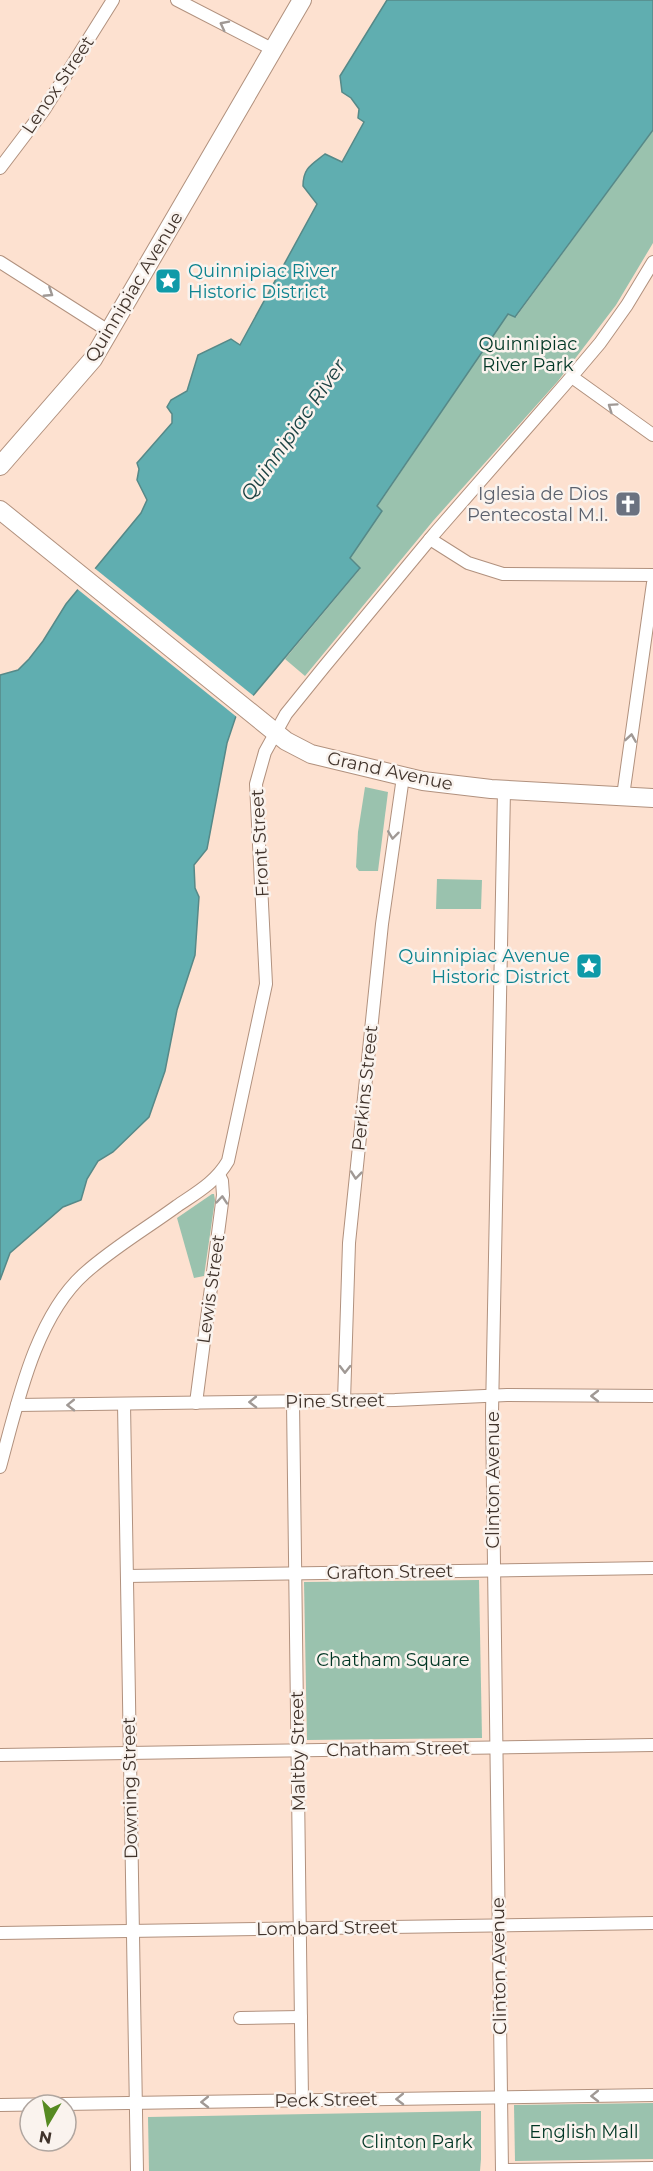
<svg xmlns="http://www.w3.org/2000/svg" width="653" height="2171" viewBox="0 0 653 2171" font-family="Montserrat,sans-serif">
<rect width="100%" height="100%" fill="#fde1d0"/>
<!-- green -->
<g fill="#9ac2ae">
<polygon points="653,130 653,243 616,305 558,381 433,521 305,676 285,659 360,569 350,558 382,511 377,507 508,314 516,317"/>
<polygon points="365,787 388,792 378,871 359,871 356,867 358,832"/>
<polygon points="437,879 482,880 481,909 436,909"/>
<polygon points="212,1194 214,1194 215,1200 204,1276 194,1278 177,1218"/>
<polygon points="479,1580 482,1738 307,1740 304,1582"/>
<polygon points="653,2103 653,2159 515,2161 514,2105"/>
<polygon points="481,2111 481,2159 480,2171 149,2171 148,2117"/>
</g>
<!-- water -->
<path fill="#60aeb0" stroke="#568988" stroke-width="1.5" d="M387,0H653V130L515,317L508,314L377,506L382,511L350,558L360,568L236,716L227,743L207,849L194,865L195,888L199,897L195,955L177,1010L165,1071L149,1117L113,1152L98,1161L87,1179L81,1200L63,1207L10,1253L0,1280V675L18,670L29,659L43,641L66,604L141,513L147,500L137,480L139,469L137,463L172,423V414L167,407L171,400L187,391L198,355L231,339L240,345L317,204L303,186C303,168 311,165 325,154L342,162L364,122L358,118L359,109L351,98L342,92L340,76Z"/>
<!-- pier -->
<polygon fill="#fde1d0" points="93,567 255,697 238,718 76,588"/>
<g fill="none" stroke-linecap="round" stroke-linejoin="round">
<defs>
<g id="minor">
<polyline points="177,0 272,49"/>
<polyline points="0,168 44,110 113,0"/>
<polyline points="0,262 110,332"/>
<polyline points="572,377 653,435"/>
<polyline points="430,539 468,563 503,574 653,575"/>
<polyline points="623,796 653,583"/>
<polyline points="344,1401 349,1243 382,924 403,777"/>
<polyline points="293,1402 302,2100"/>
<polyline points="196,1403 223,1195 222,1181 219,1175"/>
<polyline points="124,1404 137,2171"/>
<polyline points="17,1405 395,1400 507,1395 653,1396"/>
<path d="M0,1467C17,1405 35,1317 85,1273C113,1248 147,1228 177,1206C196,1193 216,1182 228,1161L266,984L256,784L265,752L286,714L324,667L435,533L567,382L600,343L627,305L653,262"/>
<polyline points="127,1576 653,1568"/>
<polyline points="0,1755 653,1745"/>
<polyline points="0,1933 653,1923"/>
<polyline points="240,2018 301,2017"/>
<polyline points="0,2105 653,2095"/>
<polyline points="502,2170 653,2168"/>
<polyline points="502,2171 492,1413 504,790"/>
</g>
<g id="secondary">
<polyline points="0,466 93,359 302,0"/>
<polyline points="0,510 286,741 311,754 423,781 491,789 653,798"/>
</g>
</defs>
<!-- minor casing -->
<use href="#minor" stroke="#b1917e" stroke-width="14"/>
<!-- secondary casing -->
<use href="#secondary" stroke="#b1917e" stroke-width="20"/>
<!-- minor -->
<use href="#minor" stroke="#fff" stroke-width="12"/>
<!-- secondary -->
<use href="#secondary" stroke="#fff" stroke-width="18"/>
</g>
<!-- one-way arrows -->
<defs><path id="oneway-chevron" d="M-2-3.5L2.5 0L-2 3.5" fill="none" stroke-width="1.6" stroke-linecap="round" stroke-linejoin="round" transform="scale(1.5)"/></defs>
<g stroke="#a09995">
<use href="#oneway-chevron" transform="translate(224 25) rotate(-153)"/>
<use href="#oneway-chevron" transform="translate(49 293) rotate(33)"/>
<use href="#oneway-chevron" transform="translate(612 407) rotate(-145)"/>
<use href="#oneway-chevron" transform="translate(631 738) rotate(-81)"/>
<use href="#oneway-chevron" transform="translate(393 835) rotate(97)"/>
<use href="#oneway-chevron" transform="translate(356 1175) rotate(96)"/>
<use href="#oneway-chevron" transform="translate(222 1200) rotate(-85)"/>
<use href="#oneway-chevron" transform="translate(345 1369) rotate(91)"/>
<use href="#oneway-chevron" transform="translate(595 1396) rotate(-180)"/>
<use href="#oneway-chevron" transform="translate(253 1402) rotate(179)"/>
<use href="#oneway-chevron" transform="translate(71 1405) rotate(179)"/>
<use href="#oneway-chevron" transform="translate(595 2096) rotate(179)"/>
<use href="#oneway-chevron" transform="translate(400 2099) rotate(179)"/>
<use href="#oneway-chevron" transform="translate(205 2102) rotate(179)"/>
</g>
<!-- icons -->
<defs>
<symbol id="sight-square" viewBox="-11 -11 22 22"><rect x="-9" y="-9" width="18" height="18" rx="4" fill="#0f9aa8" stroke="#faf3ee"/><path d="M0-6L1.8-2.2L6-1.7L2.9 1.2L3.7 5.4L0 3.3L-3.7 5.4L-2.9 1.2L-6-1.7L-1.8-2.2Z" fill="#fff"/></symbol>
<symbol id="church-square" viewBox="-11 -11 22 22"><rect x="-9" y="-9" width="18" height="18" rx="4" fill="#6b7280" stroke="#faf3ee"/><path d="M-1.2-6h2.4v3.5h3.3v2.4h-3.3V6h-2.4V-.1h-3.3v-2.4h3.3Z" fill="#fff"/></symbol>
</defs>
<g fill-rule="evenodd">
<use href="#sight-square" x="153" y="266" width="30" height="30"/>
<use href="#church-square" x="613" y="489" width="30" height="30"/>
<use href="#sight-square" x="574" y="951" width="30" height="30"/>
</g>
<g text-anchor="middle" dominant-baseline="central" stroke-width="5" stroke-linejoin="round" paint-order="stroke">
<!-- street labels -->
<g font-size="18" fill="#40332b" stroke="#faf3ee">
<text transform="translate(58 85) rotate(-56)">Lenox Street</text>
<text transform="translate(134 287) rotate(-59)">Quinnipiac Avenue</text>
<text transform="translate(390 771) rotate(12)">Grand Avenue</text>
<text transform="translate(260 843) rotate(-93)">Front Street</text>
<text transform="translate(365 1088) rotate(-84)">Perkins Street</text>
<text transform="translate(211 1289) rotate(-82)">Lewis Street</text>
<text transform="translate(335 1401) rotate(-1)">Pine Street</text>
<text transform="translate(493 1480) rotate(-90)">Clinton Avenue</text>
<text transform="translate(390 1572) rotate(-1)">Grafton Street</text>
<text transform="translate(398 1749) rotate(-1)">Chatham Street</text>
<text transform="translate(298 1751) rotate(-91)">Maltby Street</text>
<text transform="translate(130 1788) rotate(-91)">Downing Street</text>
<text transform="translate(327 1928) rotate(-1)">Lombard Street</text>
<text transform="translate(499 1966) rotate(-91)">Clinton Avenue</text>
<text transform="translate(326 2100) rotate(-1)">Peck Street</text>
</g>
<!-- culture labels -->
<g font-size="18" fill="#0d838f" stroke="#faf3ee" text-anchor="start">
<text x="188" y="271">Quinnipiac River<tspan x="188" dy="21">Historic District</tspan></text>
<text x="570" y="956" text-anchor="end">Quinnipiac Avenue<tspan x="570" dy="21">Historic District</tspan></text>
</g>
<!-- park labels -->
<g font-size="18" fill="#003624" stroke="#faf3ee">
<text x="528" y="344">Quinnipiac<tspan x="528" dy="21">River Park</tspan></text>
<text x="393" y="1660">Chatham Square</text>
<text x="584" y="2132">English Mall</text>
<text x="417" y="2142">Clinton Park</text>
</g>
<!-- worship labels -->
<g font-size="18" fill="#5b616d" stroke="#faf3ee" text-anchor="end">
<text x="608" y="494">Iglesia de Dios<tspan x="608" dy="21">Pentecostal M.I.</tspan></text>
</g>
<!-- water labels -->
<g font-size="20" font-style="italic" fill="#1c4243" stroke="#faf3ee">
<text transform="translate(293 430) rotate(-55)">Quinnipiac River</text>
</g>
</g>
<!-- north arrow -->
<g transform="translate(48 2123) rotate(190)"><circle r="28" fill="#faf3ee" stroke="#b0a6a0" stroke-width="1.5"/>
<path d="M0-4.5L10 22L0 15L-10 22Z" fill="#568a21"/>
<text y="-9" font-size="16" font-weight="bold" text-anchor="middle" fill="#40332b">N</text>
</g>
</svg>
